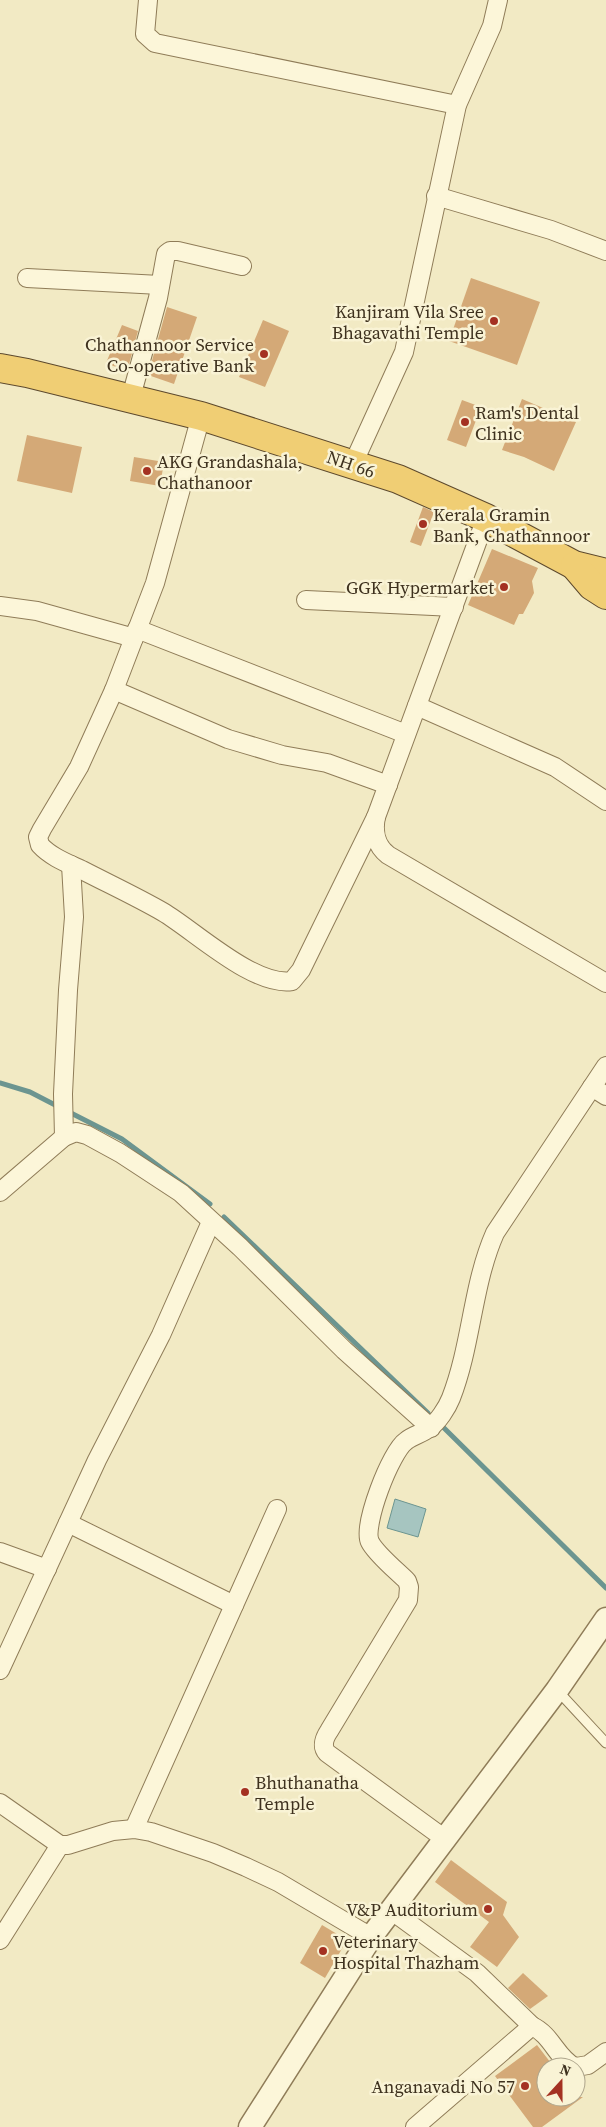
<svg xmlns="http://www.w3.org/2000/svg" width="606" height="2127" viewBox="0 0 606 2127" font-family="'Source Serif 4',serif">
<rect width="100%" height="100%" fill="#f2eac4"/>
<!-- water -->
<polygon fill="#a6c5c0" stroke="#6c9590" points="395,1499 426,1509 418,1537 387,1528"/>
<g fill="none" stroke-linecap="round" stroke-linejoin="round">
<!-- stream -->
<g stroke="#6c9590" stroke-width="5">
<polyline points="0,1083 30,1092 59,1107"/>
<polyline points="67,1111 122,1139 210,1204"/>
<polyline points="224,1217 428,1413"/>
<polyline points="443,1427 606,1588"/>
</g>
</g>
<!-- building -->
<g fill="#d4a977">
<polygon points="471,278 540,302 517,365 449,341"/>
<polygon points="167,307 197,317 174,384 148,375"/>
<polygon points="263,320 289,331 265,387 239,377"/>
<polygon points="122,325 138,331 128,368 122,366 121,369 106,363"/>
<polygon points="522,399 576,422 554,471 524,457 502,450"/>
<polygon points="462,400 481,407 466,447 447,440"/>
<polygon points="27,435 82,447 72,493 17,481"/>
<polygon points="134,457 164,462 160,486 130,481"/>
<polygon points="423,507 434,512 421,546 410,542"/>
<polygon points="492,549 538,568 532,581 534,593 523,614 519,614 514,625 468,605"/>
<polygon points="451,1860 507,1902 503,1915 519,1937 497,1967 470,1947 489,1922 435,1882"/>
<polygon points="322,1925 347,1940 325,1978 300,1963"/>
<polygon points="523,1973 548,1996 530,2009 508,1988"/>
<polygon points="537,2045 554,2067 546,2067 546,2097 583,2097 542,2127 533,2127 495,2076"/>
</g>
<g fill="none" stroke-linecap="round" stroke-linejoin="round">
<defs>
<polyline id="service" points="557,1690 606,1743"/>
<g id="minor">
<polyline points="148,0 145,34 155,43 457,105"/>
<polyline points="436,196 551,230 606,251"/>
<polyline points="27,278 160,285"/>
<polyline points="131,397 158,298 166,254 170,251 178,251 242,266"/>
<path d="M201,416L155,583L114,690L79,767L42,829L38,837L40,845C51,857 67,863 82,870C109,884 137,897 163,912C195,931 254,987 292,981L301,970L376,817"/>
<polyline points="353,464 404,352 457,105 492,26 498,0"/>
<path d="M486,518L376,817C373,831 376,846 388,855L606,983"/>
<polyline points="306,600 454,607"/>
<polyline points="0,606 37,611 134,638"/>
<polyline points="137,629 406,734"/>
<polyline points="114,690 228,739 282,755 327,763 388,785"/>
<polyline points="417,706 555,767 606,801"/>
<polyline points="592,1087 606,1096"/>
<polyline points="64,1137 63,1094 68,990 74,917 71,865"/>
<polyline points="0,1192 64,1137 76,1132 87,1135 120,1153 181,1193 240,1247 344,1350 431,1428"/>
<polyline points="68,1523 234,1605"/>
<polyline points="0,1552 47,1569"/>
<polyline points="0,1670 97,1460 161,1335 211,1222"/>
<polyline points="0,1803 60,1845 68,1845 113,1831 134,1829 151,1832 213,1853 246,1867 278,1882 371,1937"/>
<polyline points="134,1829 277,1509"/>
<path d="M445,1839L327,1753C321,1746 325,1737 329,1731L408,1600L409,1587L407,1581C397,1571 376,1554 370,1542C362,1526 391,1451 406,1441C413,1435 422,1434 429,1428C438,1422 447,1408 451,1398C472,1344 472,1285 495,1233L606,1066"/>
<polyline points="392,1911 477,1973 532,2026 415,2127"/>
<polyline points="0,1940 60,1845"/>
<path d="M532,2026C552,2035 557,2059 575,2067"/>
<polyline points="576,2067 588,2065 606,2052"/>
</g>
<polyline id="tertiary" points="250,2127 371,1937 557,1690 606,1619"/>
<g id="trunk">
<polyline points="0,368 27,373 201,416 398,479 486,518 574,565 606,573"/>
<polyline points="575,566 592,586 606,595"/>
</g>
</defs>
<!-- service casing -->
<use href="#service" stroke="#8f7c58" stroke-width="11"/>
<!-- minor casing -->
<use href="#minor" stroke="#8f7c58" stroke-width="20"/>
<!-- tertiary casing -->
<use href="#tertiary" stroke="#8f7c58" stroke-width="25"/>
<!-- trunk casing -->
<use href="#trunk" stroke="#5d492d" stroke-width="30"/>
<!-- service -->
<use href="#service" stroke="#fcf6d9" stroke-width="9"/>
<!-- minor -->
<use href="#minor" stroke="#fcf6d9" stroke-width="18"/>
<!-- tertiary -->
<use href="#tertiary" stroke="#fcf6d9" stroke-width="22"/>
<!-- trunk -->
<use href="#trunk" stroke="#f0ce74" stroke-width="28"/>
</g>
<!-- markers -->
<g fill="#a43122" stroke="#f9f3d5" stroke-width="2">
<circle cx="494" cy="321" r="5"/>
<circle cx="264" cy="354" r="5"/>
<circle cx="465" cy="422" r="5"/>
<circle cx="147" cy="471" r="5"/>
<circle cx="423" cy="524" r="5"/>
<circle cx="504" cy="587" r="5"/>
<circle cx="245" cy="1792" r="5"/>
<circle cx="488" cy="1909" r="5"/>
<circle cx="323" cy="1951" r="5"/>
<circle cx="525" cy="2086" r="5"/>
</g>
<g text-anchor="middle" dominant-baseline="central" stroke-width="5" stroke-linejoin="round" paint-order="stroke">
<!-- poi labels -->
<g font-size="18" fill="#3e311e" stroke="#f9f3d5" text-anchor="end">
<text x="484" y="311">Kanjiram Vila Sree<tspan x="484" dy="21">Bhagavathi Temple</tspan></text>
<text x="254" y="344">Chathannoor Service<tspan x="254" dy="21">Co-operative Bank</tspan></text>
<text x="475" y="412" text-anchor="start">Ram's Dental<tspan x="475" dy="21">Clinic</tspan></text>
<text x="157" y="461" text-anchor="start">AKG Grandashala,<tspan x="157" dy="21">Chathanoor</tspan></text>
<text x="433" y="514" text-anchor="start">Kerala Gramin<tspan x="433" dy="21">Bank, Chathannoor</tspan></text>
<text x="494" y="587">GGK Hypermarket</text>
<text x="255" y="1782" text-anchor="start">Bhuthanatha<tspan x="255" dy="21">Temple</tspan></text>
<text x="478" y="1909">V&amp;P Auditorium</text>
<text x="333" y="1941" text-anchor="start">Veterinary<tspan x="333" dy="21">Hospital Thazham</tspan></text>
<text x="515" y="2086">Anganavadi No 57</text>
</g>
<!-- street labels -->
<g font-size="18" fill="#3e311e" stroke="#f9f3d5">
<text transform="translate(351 464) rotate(19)">NH 66</text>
</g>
</g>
<!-- north arrow -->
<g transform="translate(561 2082) rotate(21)"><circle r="24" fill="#f9f3d5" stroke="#aea58c"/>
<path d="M0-4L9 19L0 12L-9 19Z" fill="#a43122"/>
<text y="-8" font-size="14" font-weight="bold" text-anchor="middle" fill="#3e311e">N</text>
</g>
</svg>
